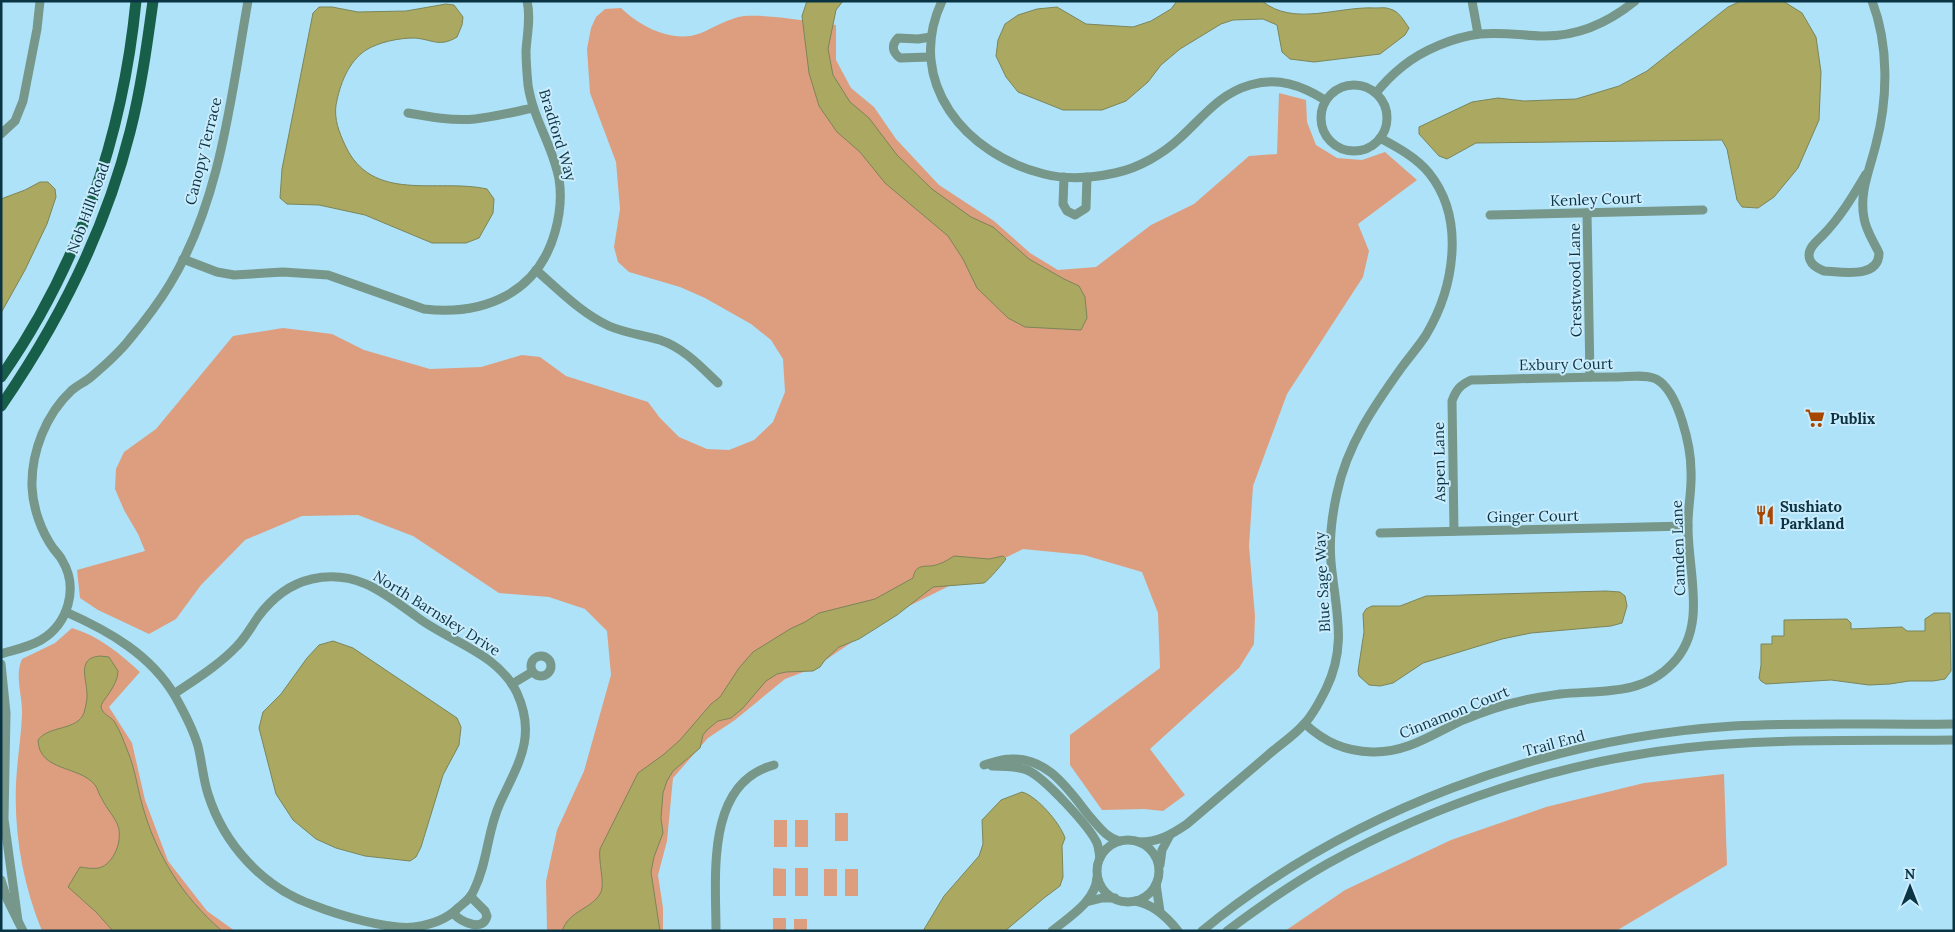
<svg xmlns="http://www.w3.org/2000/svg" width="1955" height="932" viewBox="0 0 1955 932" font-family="Lora,serif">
<rect width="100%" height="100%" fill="#aee2f9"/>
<!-- green -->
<g fill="#dd9e7f">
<path d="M621,8C641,27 673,44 701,33C715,27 729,18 744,16C769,14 810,22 836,25V60L851,88L874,107L896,139L939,185L994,221L1030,253L1058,270L1096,267L1151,225L1194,204L1249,156L1277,154L1279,93L1306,100L1307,122L1316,145L1337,158L1362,160L1385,152L1417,180L1358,224L1369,251L1363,277L1287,394L1253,486L1249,546L1255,616L1254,644L1239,668L1150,749L1185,795L1163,811L1144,809L1102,810L1070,765V735L1160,668L1158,613L1142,572L1084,555L1023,549L893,614L814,668L785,679L735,720L708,738L673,778L667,841L658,875L663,908V931H547L546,881L557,830L584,771L611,675L607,631L585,609L549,597L499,593L413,536L358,515L302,516L245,540L201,585L176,619L149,634L98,610L80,598L77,570L145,551L138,534L124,510L115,489L116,469L124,452L156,429L233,336L283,328L332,334L364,350L430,369L481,367L522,355L540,357L566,376L648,402L660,418L679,437L707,449L729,450L754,440L773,422L785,392L783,359L771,340L751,324L705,298L680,287L629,272L618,262L614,247L620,209L616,162L590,93L587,49L591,28L596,17L605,9Z"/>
<path d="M72,628C99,636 119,653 140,672L109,707L132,743L145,800L168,861L207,911L235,931H42C23,884 14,835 16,784C17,761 21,738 22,715C23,696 14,677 22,659L55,643Z"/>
<polygon points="1724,774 1727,865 1616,931 1285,931 1345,890 1451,840 1546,807 1644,783"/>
<rect x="835" y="813" width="13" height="28"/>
<rect x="774" y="820" width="13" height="27"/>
<rect x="795" y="820" width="13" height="27"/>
<polygon points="773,868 786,869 786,896 773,896"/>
<rect x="795" y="868" width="13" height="28"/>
<rect x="824" y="869" width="13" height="27"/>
<rect x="845" y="869" width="13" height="27"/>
<rect x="773" y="918" width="13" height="13"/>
<rect x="794" y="919" width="13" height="12"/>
</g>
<!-- water -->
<g fill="#aba861" stroke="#7b8558">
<polygon points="807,1 843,1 836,10 828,49 833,75 850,102 869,118 897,155 932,189 971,217 993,227 1029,259 1064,279 1079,286 1085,297 1087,318 1081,330 1025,327 1008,318 977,288 963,259 948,236 885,183 860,152 837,132 819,106 809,73 802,16"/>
<path d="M1177,1H1262C1294,27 1338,6 1375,8C1380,8 1386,7 1390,9C1399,11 1404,21 1409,28L1405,35L1380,54L1314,62L1290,59L1282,52L1277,25L1263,19L1233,20L1221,24L1180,49L1161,65L1148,82L1126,101L1102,110H1063L1018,92L1006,77L996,56L998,40L1005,24L1018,15L1037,9L1057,7L1086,24L1133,27L1151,21L1171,9Z"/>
<polygon points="1741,1 1783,1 1802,13 1816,37 1821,72 1819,120 1798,168 1774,197 1758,208 1742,207 1737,200 1727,149 1722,140 1476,143 1447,159 1439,156 1419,134 1419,127 1472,102 1498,98 1524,101 1576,99 1619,86 1647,71 1728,7"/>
<path d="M446,4L454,5L463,17L462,25L457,37C439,48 432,39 414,38C399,38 379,42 366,50C348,62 340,84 336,105C334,119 339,132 345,145C372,204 437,178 487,189L494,199L493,213L479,238L466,243H432L365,215L319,205L287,204L280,198L282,169L313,13L319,7H332L358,12L406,11Z"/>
<polygon points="40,182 48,182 55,189 56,197 47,224 25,270 1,313 1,199 25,190"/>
<path d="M954,556L989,559L1003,556L1006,559C1004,562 988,581 984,583L933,587L897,615L859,639L839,647L825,660L820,667L813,671L786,672L777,674L766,681L743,708L731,718L718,721L707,730L703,735L700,748L673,771L667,781L663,793L661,818L663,833L654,857L651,872L660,931H562C570,909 592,910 601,892C605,883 598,861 600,849L638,773L663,755L680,740L711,704L720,697L739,668L753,652L790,629L805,622L819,613L875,599L913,578C916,561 927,569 939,564C945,562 949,559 954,556Z"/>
<polygon points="1606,591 1620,592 1625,596 1627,606 1622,623 1611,626 1531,633 1502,639 1423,663 1393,683 1380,686 1369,685 1359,676 1358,671 1364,632 1363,614 1366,609 1372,606 1400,606 1426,596"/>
<polygon points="1934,613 1950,613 1951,671 1945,679 1933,681 1909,681 1890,684 1869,685 1831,680 1766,684 1761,681 1759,678 1761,665 1761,644 1772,644 1772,636 1784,636 1784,620 1847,619 1851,623 1851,629 1902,627 1907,631 1925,631 1925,619"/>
<polygon points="333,641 353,648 457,718 461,727 459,745 443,775 421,847 416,857 410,861 365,856 336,848 316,839 293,820 276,794 259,728 263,712 281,694 307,658 319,645"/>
<path d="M100,656L109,657L118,671C118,687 100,702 101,707C103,715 110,716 114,721C120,730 124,742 128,752C135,769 137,786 142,804C156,855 182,896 222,931H113L96,912L68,887L80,867C86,868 92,869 99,868C114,864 123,840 118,826C115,817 106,808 102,799C99,795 98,789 95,785C79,765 39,772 38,740C49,725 77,731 84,713C85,708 87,702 87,697C88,681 75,658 100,656Z"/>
<path d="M1022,792C1037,796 1060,823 1065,838L1062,846L1063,877L1060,886L1044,898L1005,931H923L944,896L979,856L983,844L982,820L1001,800Z"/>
</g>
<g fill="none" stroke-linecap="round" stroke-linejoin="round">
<!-- minor -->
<g stroke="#769789" stroke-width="9">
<path d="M942,1C904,82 966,155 1044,174C1067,180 1092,178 1115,173C1139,168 1163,154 1181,137C1203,117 1219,94 1250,85C1278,77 1301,85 1325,100"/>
<polyline points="1472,1 1478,34"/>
<path d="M930,57L900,58C892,52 891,45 898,38L918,39L931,37"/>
<circle cx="1354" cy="118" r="33"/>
<path d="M1376,93C1384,83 1393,74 1403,66C1423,50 1454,37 1480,34C1500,32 1520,35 1541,36C1576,37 1608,23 1635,1"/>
<path d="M408,113C430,117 452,121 475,119C494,117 514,112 533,108"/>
<polyline points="1,134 15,121 23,101 37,29 40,1"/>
<path d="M1866,174C1853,196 1840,218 1822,236C1817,241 1809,247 1809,255C1809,264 1817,268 1824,271C1842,272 1879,279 1879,253C1874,242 1866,231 1864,218C1859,192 1870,169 1876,144C1888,99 1889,45 1872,1"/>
<polyline points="1064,177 1063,204 1067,211 1075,215 1086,208 1087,177"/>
<polyline points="1587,213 1590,377"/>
<polyline points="1490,215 1703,210"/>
<path d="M183,259L217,272L234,275L283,272L328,275L424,309C484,316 538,293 555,232C560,214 562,197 559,179C553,146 533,119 528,85C527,74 526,62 526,51C527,34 531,18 527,1"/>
<path d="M536,270C559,290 581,313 609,326C625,333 643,335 660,340C684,348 701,367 718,383"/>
<polyline points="1380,533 1688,526"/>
<path d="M66,612C109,631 151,655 175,696C184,712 193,729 198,746C202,762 203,779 208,794C224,845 263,887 313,905C338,915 389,930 414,927C430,925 447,919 458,908C465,902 471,898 474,890C488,862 487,831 500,803C518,764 537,737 517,693C498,653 450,642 417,617C384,593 356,569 312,579C290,584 272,598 258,617C251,627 246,637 237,646C219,665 196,679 174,694"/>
<path d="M1,654C14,650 29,647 41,640C68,624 79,588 62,560C60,556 56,552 53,548C41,531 33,508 32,487C31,452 46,414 72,390C78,385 85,382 91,377C104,366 118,354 129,340C144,322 158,304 170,284C221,200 231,96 248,1"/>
<circle cx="541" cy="666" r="10"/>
<polyline points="1,664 6,713 4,819 18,921"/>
<polyline points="512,684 532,672"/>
<path d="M1305,724C1325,742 1344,751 1372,752C1407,753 1433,734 1463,720C1480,713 1499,706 1517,702C1531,698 1546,696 1560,694C1600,690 1642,696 1672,664C1709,627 1687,570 1688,524C1688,507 1692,489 1691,471C1691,448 1679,391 1656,379C1645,374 1628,377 1616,377C1568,377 1519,379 1471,380C1460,385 1456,390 1452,401L1454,531"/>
<path d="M984,765C992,763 1001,759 1010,759C1049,757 1069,791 1091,818C1100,828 1106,837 1119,841"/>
<path d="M992,766C1003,766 1016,766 1027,770C1044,777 1089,826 1097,843C1099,848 1099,853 1100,858"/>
<circle cx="1128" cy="871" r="31"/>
<path d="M1139,842C1158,842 1171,835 1187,824C1213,802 1240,779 1267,756C1279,745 1294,736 1304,724C1313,715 1320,701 1326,689C1348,644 1335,608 1331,562C1329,539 1332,515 1337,493C1347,445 1374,406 1402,367C1410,356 1419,346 1426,335C1454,288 1466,219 1429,173C1417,158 1397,147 1380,138"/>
<polyline points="1160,865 1162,850 1170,835"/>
<polyline points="1,880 7,899 23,931"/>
<polyline points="1156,884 1160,912"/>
<path d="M1135,901C1153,904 1167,917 1178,931"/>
<polyline points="1086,902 1102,898 1115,898"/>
<path d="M453,913C462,923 484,932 487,916L485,911L471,897"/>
<path d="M716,931C716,877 705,783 774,765"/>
<path d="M1052,931C1069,917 1096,901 1097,877"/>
<path d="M1202,931C1348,811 1546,738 1733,726C1806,722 1881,725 1954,724"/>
<path d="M1227,931C1259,907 1292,884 1327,864C1435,804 1560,762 1684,748C1773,738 1864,741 1954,740"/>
</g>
<!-- major -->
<g stroke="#175f48" stroke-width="11">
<path d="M1,377C79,266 123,135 136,1"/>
<path d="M1,406C59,322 105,231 130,132C141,89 147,45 153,1"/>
</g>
</g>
<!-- icons -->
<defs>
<symbol id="supermarket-bare" viewBox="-9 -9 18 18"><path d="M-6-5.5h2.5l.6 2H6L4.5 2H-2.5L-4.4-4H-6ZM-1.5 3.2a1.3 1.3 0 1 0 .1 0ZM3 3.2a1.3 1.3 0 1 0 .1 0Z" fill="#a64600" stroke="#caecfc" stroke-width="2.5" paint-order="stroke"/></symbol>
<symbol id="restaurant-bare" viewBox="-9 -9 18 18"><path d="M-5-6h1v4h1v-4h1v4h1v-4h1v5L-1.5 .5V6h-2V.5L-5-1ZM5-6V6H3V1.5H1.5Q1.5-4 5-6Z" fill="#a64600" stroke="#caecfc" stroke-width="2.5" paint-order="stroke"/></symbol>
</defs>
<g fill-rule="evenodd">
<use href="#supermarket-bare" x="1801" y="404" width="28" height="28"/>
<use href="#restaurant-bare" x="1751" y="501" width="28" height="28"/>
</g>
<g text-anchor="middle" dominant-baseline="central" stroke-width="4" stroke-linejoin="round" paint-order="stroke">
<!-- street labels -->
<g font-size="15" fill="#0a3443" stroke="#caecfc">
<text transform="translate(558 135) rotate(73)">Bradford Way</text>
<text transform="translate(203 151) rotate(-76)">Canopy Terrace</text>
<text transform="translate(1596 199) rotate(-2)">Kenley Court</text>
<text transform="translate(88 208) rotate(-70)">Nob Hill Road</text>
<text transform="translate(1575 280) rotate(-91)">Crestwood Lane</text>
<text transform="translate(1566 364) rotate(-1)">Exbury Court</text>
<text transform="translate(1439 462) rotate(-91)">Aspen Lane</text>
<text transform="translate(1533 516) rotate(-1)">Ginger Court</text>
<text transform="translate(1678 548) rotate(-92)">Camden Lane</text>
<text transform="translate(1322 582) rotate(-93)">Blue Sage Way</text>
<text transform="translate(437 613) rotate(32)">North Barnsley Drive</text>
<text transform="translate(1454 712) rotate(-22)">Cinnamon Court</text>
<text transform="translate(1554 743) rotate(-15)">Trail End</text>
</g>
<!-- poi labels -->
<g font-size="15" font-weight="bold" fill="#0a3443" stroke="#caecfc" text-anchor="start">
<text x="1830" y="418">Publix</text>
<text x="1780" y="506">Sushiato<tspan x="1780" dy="17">Parkland</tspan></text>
</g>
</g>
<!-- border -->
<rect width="1955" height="932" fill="none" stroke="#0a3443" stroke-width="5"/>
<!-- north arrow -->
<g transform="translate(1910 887)" stroke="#caecfc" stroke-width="4" paint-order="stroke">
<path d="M0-4L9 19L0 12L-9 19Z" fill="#0a3443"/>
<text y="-8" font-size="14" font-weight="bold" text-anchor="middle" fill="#0a3443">N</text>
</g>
</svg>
